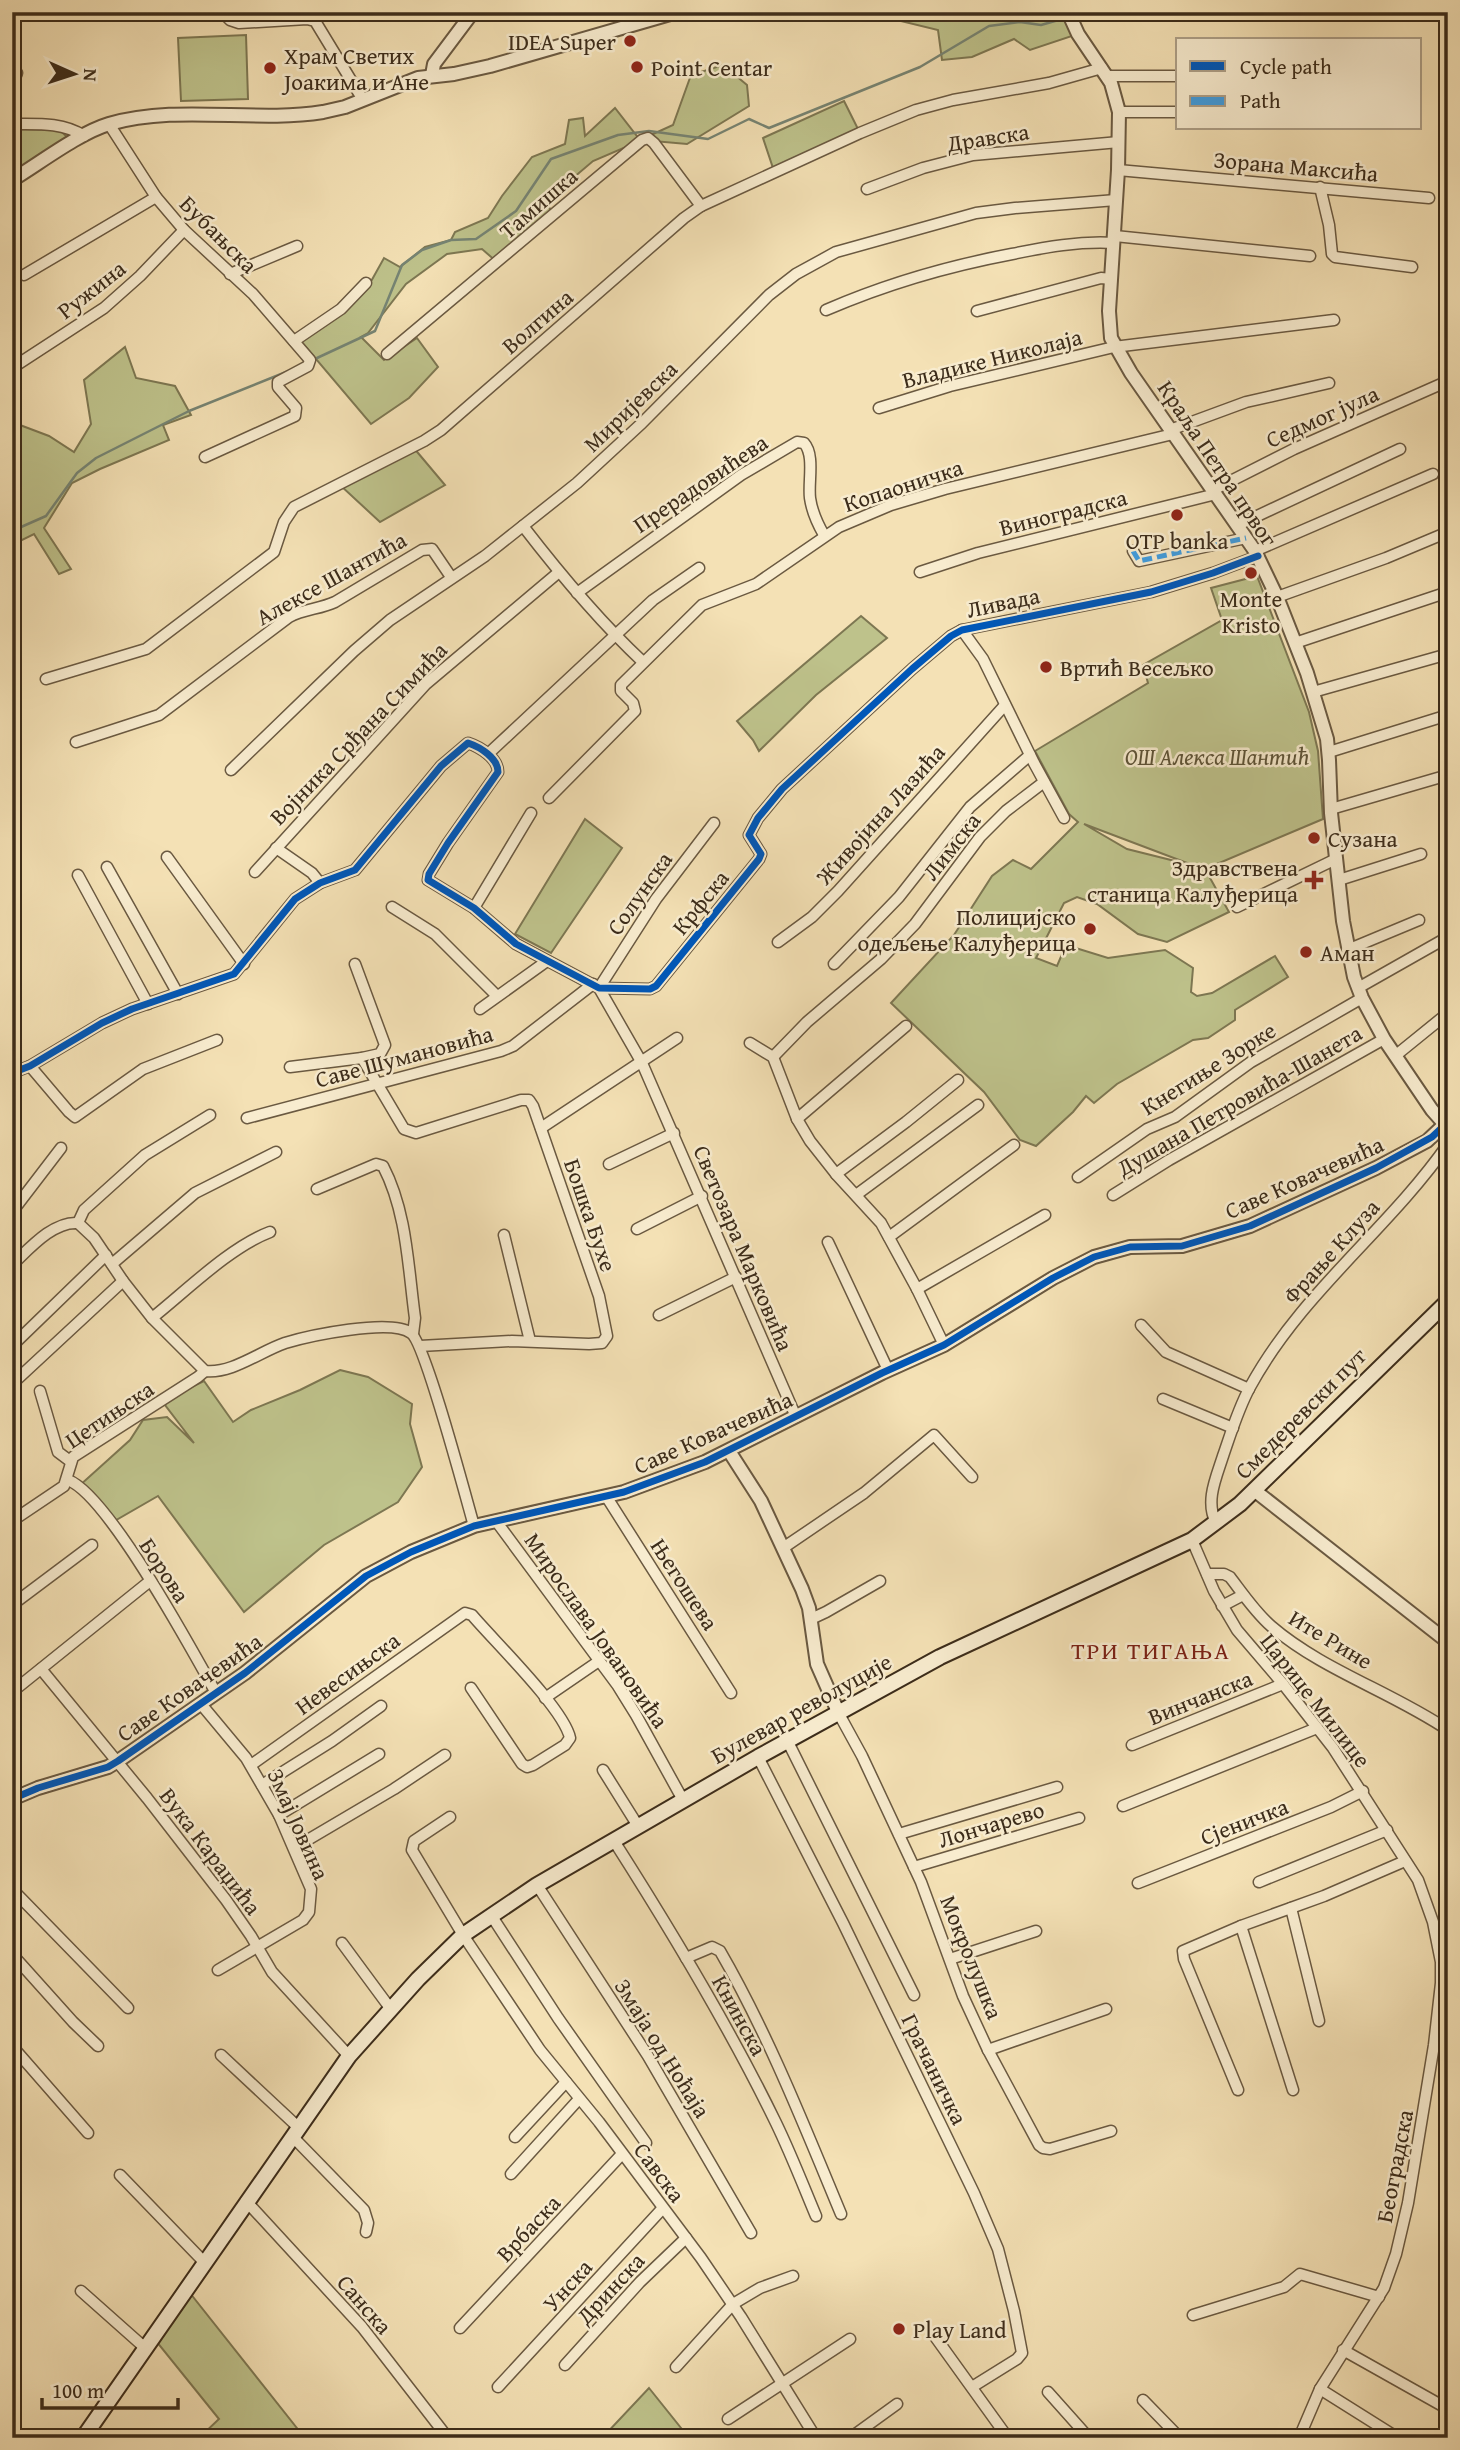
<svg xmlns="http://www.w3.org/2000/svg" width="1460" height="2450" viewBox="0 0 1460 2450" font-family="'Gentium Book Plus',serif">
<rect width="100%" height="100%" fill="#f4e1b5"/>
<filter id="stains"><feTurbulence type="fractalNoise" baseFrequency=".00286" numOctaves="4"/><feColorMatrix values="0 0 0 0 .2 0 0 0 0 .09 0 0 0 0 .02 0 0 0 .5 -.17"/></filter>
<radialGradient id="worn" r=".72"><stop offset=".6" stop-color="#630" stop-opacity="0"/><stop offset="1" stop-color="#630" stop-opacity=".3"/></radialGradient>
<!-- green -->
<g fill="#bec28b" stroke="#7d7752" stroke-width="2" fill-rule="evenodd">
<polygon points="864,12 954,12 956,19 966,12 1068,12 1078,34 1030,50 1014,39 972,57 942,60 938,30"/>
<polygon points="246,35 248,99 181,101 178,38"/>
<polygon points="723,65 747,85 749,106 687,144 642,140 593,161 546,201 553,215 498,263 482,249 447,254 406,284 368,333 361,337 384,360 417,338 438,367 409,398 371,424 299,339 369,285 384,258 400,267 425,247 451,240 455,232 488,218 502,196 532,157 565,144 569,120 583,118 585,136 615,108 640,140 673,125 691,75"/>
<polygon points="844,101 860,133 775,174 763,138"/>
<polygon points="12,129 60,130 68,138 12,173"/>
<polygon points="125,347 136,378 175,386 191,415 163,425 169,440 100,469 72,483 44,528 71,569 59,574 34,534 12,545 12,422 49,436 74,452 91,424 84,380"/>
<polygon points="413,447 445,485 380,522 340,485"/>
<path d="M1257,576L1309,712L1318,751L1323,819L1205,869L1229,912L1167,942L1138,934L1097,904L1077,897L1064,903L1036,958L1057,966L1066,945L1108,958L1165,950L1193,968L1191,992L1197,996L1212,993L1275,956L1288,977L1235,1010V1020L1208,1038L1193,1040L1117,1084L1094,1103L1086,1096L1073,1112L1036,1146L1020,1140L984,1092L891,1003L954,935L992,876L1013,860L1031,869L1078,822L1069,814L1035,751L1148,683L1143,665L1222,620L1211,588ZM1084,824L1195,866L1127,849Z"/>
<polygon points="861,616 887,638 816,695 759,751 753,740 737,721"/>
<polygon points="585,819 622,848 551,953 515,934"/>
<polygon points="340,1370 368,1377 412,1404 410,1424 422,1467 398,1502 324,1545 244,1612 158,1496 111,1523 79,1486 130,1440 143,1420 167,1417 194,1443 162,1401 204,1381 233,1422 251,1410 300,1390"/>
<polygon points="186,2288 304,2437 304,2438 199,2438 219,2419 152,2336"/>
<polygon points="649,2388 689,2438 602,2438"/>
</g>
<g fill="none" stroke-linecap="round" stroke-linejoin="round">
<!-- stream -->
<g stroke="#768473" stroke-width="2.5">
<polyline points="1102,12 1153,17 1158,12"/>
<polyline points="1078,14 1081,12"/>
<polyline points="317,358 375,331 402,265 422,250 451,240 476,239 516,211 551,159 618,135 649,131 708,139 749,119 769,128 920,67 989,26 1020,22 1041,25 1062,19"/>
<polyline points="12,531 46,516 77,473 96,458 189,411 291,370"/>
</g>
<defs>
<g id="minor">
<polyline points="222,12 230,20 239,23 307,19 315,21 363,100"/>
<polyline points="1106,76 1178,76"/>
<polyline points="12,84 17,73"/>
<polyline points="1119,112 1178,112"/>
<path d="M12,124C37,124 63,122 84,136"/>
<polyline points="109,124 156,197 184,230 253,294 310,360 308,366 278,382 278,387 296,408 295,416 205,457"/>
<polyline points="1118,170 1429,198"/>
<polyline points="1320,187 1329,225 1332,254 1335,257 1412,267"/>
<polyline points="867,189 923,168 973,155 1119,142"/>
<polyline points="1115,236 1310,256"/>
<polyline points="230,274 297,246"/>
<polyline points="24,275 156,197"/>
<path d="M826,310C886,284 948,266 1012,254C1046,247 1079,241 1114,243"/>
<polyline points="977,311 1101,278 1111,279"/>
<polyline points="294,341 341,309 366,283"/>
<polyline points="387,354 642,140 648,138 654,143 701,206"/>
<polyline points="12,368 104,308 140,276 184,230"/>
<polyline points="879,408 950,386 1114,347 1334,320"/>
<polyline points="1170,430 1246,402 1329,383"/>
<polyline points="1213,490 1294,449 1448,381"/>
<polyline points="1238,525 1400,449"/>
<path d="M523,526C560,574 598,620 643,662"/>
<polyline points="1133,551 1139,561 1246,538"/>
<polyline points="1255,551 1433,474"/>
<polyline points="920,572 978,553 1216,494"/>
<path d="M577,593L741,475L797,442L804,443C815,455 808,482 810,498C812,512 817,523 824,535"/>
<polyline points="1277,597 1386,558 1448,532"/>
<polyline points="962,630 983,659 1034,763 1064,818"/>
<polyline points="1295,643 1448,592"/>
<polyline points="46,679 146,649 274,552 284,522 294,507 424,441 441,430 684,218 701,206 860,133 916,110 953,100 1049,83 1102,68"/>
<polyline points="1313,692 1448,654"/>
<path d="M76,742L159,715L289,617C304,609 320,609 335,602L422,550L432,549L451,577"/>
<polyline points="1329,752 1448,715"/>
<polyline points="488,754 653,600 699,568"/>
<polyline points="231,770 354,651 390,620 485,556 577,483 642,423 769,295 796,274 836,252 976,213 1015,208 1116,200"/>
<polyline points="549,798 635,711 633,703 621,691 621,685 702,605 756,584 839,527 891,505 945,489 1173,434"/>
<polyline points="1331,809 1448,775"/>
<polyline points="714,823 656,899 599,988 642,1063 796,1417"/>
<polyline points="276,848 312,873 320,883"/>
<polyline points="167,857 244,964"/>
<polyline points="107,867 178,994"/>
<polyline points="255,872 426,684 559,572"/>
<polyline points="78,875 148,1004"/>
<polyline points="1339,880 1421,854"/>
<polyline points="392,907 435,934 497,996"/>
<polyline points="1237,907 1336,859"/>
<polyline points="474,908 531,813"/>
<polyline points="778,942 812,917 838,891 1005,705"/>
<polyline points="1347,950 1419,920"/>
<polyline points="355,964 385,1045 380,1054 362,1058 404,1129 416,1133 521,1100 529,1100 533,1106 599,1296 607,1336 602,1343 589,1344 512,1341 420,1346"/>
<polyline points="834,964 899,897 970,807 1030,755"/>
<polyline points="1358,988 1448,937"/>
<polyline points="480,1009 547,961"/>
<polyline points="750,1043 773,1057 797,1119 810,1141 836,1174 881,1223 917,1289 944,1345"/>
<polyline points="1395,1056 1448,1013"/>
<polyline points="773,1057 807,1022 881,959 915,924 980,837 1006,811 1044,782"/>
<polyline points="30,1066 69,1112 75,1117 143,1069 217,1040"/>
<polyline points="290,1067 362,1058"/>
<path d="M12,1073L30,1066L102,1023L132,1009L234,974L295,899L320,883L355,870L441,766L468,743C480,747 498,758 498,772L448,843L429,874L428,880L474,908L516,944L599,988L650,989L656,986L759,859L761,854L749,835L758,818L782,789L912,669L951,636L962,630L1151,592L1213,573L1258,556"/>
<polyline points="247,1118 501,1051 513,1046 593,984"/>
<polyline points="797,1119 906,1026"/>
<polyline points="541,1128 677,1038"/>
<polyline points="609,1164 674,1133"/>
<polyline points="836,1174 906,1122 958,1080"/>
<polyline points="1078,1177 1147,1129 1175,1117 1251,1062 1362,998"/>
<path d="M317,1189L376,1164L383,1166C407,1212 408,1267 415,1318L413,1334"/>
<polyline points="856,1195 978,1105"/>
<polyline points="1113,1195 1169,1160 1384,1039"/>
<polyline points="12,1212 61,1148"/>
<polyline points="78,1223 84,1210 145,1155 210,1115"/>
<polyline points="637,1229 702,1196"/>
<polyline points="504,1235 530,1341"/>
<polyline points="889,1237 1014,1145"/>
<polyline points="828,1242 888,1370"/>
<polyline points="112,1264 195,1193 276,1152"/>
<path d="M12,1265C29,1249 53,1221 78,1223L94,1238L123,1281L152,1318L205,1371C232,1374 259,1352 285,1343C308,1336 391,1318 411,1333C425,1343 466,1498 474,1526"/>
<polyline points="917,1289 1045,1215"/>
<polyline points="659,1315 736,1277"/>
<path d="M152,1318C186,1291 230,1247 270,1232"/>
<polyline points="1141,1325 1166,1352 1249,1389"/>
<polyline points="12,1346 106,1255"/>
<polyline points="12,1384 123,1281"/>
<polyline points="40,1391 58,1452 70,1461"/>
<polyline points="1163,1399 1233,1428"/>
<path d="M68,1480C108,1495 192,1650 216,1693"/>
<polyline points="606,1496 731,1693"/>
<polyline points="12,1521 64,1486 73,1457 198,1377 205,1371"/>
<polyline points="496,1521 618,1686 636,1715 683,1800"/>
<path d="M1216,1523C1205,1501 1216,1478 1223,1456C1231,1433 1238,1409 1250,1387C1301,1293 1388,1230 1448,1144"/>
<polyline points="1192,1540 1214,1591 1237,1630 1283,1684 1333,1748 1418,1880 1433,1922 1441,1962 1441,1983 1434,2045 1408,2203 1396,2254 1384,2288 1320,2389 1299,2438"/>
<polyline points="783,1548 864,1493 934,1435 972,1477"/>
<path d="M1207,1574H1224L1230,1577C1243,1594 1255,1612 1271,1626C1322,1670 1392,1692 1448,1730"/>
<polyline points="12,1605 92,1545"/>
<polyline points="1222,1606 1243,1595"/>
<polyline points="811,1619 826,1612 880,1581"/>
<polyline points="41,1669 147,1798 226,1900 251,1936 272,1972 349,2056"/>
<polyline points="12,1692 150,1581"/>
<polyline points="545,1698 599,1661"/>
<polyline points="201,1704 246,1758 279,1815 311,1889 309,1912 303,1920 218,1970"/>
<polyline points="839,1714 862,1756 921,1882 963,1996 988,2050 1039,2145 1043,2148 1050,2149 1111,2131"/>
<polyline points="788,1742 914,1995"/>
<polyline points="1132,1745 1283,1684"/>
<polyline points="758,1757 843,1923 974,2193 998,2249 1014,2311 1022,2353 1017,2359 972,2387"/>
<path d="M251,1765L465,1613L472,1615C494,1641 564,1709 570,1738L565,1745L533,1765L527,1767L522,1764L471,1688"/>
<polyline points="603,1770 638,1826"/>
<polyline points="262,1785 332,1741 381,1706"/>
<polyline points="1123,1806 1317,1728"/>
<polyline points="279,1815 379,1754"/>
<polyline points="450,1817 414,1841 412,1850 463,1935 540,2050 599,2122 701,2258 741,2317 816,2438"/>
<polyline points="899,1834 1057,1787"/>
<path d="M614,1841C672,1932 729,2026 776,2123C791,2154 803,2185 816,2216"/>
<polyline points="294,1848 394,1789 445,1755"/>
<polyline points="914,1867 1079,1818"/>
<polyline points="1259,1882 1387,1830"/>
<polyline points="1138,1883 1331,1807 1363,1791"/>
<polyline points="537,1885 648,2056 751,2233"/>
<polyline points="12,1889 128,2008"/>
<polyline points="1291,1908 1319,2021"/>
<polyline points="491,1915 558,2018 646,2143"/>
<polyline points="1241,1926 1293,2090"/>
<polyline points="342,1943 390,2008"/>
<polyline points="12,1954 73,2022 98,2046"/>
<path d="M686,1958L712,1947L720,1951C768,2034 804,2125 841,2214"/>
<polyline points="950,1959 1036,1931"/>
<polyline points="12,2046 88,2133"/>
<polyline points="988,2050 1106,2009"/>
<polyline points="221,2055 298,2127"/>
<polyline points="1238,2090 1184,1959 1183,1951 1241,1926 1324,1896 1405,1861"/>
<polyline points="292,2136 364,2210 368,2223 366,2232"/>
<polyline points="515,2137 566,2082"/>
<polyline points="511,2174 579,2099"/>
<polyline points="120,2175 204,2262"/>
<polyline points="246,2201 362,2327 448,2438"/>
<polyline points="81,2291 144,2347"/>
<polyline points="1193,2315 1284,2287 1300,2274 1379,2297"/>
<polyline points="460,2328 622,2154"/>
<polyline points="936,2338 1008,2438"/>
<polyline points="1343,2350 1448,2409"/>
<polyline points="565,2365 640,2282 686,2238"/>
<polyline points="676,2367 733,2304 760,2288 793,2276"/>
<polyline points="498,2387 662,2209"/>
<polyline points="1320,2389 1398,2438"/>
<polyline points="1048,2392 1089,2438"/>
<polyline points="1143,2400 1180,2438"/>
<polyline points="728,2419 850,2339"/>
<polyline points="803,2438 812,2432"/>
<polyline points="850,2438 897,2404"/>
</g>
<g id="tertiary">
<polyline points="1068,12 1078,34 1111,83 1119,112 1118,170 1109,311 1111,338 1131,373 1255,551 1277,597 1307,673 1327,739 1329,760 1331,813 1343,921 1354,977 1362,998 1384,1039 1432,1110 1448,1128"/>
<polyline points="432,75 434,64 473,12"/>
<path d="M12,180C40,163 79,133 109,124C179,104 253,123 323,112L345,107L418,78L454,74L490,66L677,12"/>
<polyline points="729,1451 761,1501 802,1589 809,1608 817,1664 839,1714"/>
<polyline points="1254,1490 1448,1642"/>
<polyline points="1447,1642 1446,1651 1448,1659"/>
<polyline points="12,1799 38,1788 108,1767 118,1761 245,1673 366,1576 411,1552 474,1526 624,1492 705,1462 882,1373 944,1345 1053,1278 1094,1257 1130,1247 1182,1246 1250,1226 1376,1168 1427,1141 1444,1125"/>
</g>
<polyline id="secondary" points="83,2438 349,2056 418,1979 463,1935 537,1885 758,1757 940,1657 1192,1540 1240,1504 1448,1301"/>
</defs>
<!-- minor casing -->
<use href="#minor" stroke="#6a5941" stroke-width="13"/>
<!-- tertiary casing -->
<use href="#tertiary" stroke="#6a5941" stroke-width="16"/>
<!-- secondary casing -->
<use href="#secondary" stroke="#3c2c1a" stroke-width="18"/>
<!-- minor -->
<use href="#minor" stroke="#f8eccf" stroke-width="10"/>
<!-- tertiary -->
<use href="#tertiary" stroke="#f8eccf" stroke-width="12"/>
<!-- secondary -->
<use href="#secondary" stroke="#f8eccf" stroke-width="14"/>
<!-- quiet -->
<polyline stroke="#3f9cdf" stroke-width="5" stroke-dasharray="10 5" stroke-linecap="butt" points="1133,551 1139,561 1246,538"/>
<defs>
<g id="cycleway">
<path d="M12,1073L30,1066L102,1023L132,1009L234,974L295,899L320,883L355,870L441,766L468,743C480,747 498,758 498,772L448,843L429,874L428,880L474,908L516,944L599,988L650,989L656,986L759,859L761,854L749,835L758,818L782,789L912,669L951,636L962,630L1151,592L1213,573L1258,556"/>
<polyline points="12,1799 38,1788 108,1767 118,1761 245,1673 366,1576 411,1552 474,1526 624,1492 705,1462 882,1373 944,1345 1053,1278 1094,1257 1130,1247 1182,1246 1250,1226 1376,1168 1432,1137 1448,1122"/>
</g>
</defs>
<!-- cycleway casing -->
<use href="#cycleway" stroke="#f8eccf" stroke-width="11"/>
<!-- cycleway -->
<use href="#cycleway" stroke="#0057b8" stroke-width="7"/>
</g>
<!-- markers -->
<g fill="#8f2418" stroke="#f8eccf" stroke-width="2.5">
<circle cx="630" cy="41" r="7"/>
<circle cx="637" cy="67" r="7"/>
<circle cx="270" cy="68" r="7"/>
<circle cx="1177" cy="515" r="7"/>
<circle cx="1251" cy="573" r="7"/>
<circle cx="1046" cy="667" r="7"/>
<circle cx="1314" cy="838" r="7"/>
<path d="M1310.5 869.5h7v7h7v7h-7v7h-7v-7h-7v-7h7z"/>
<circle cx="1090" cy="929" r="7"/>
<circle cx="1306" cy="952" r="7"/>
<circle cx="899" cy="2329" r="7"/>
</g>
<g text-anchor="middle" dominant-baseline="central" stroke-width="5" stroke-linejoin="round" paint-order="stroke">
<!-- poi labels -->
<g font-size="23" fill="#3c2c1a" stroke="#f8eccf" text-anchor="start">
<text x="616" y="41" text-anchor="end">IDEA Super</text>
<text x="284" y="55">Храм Светих<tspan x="284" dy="26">Јоакима и Ане</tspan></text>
<text x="651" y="67">Point Centar</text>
<text x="1177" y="540" text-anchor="middle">OTP banka</text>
<text x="1251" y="598" text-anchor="middle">Monte<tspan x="1251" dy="26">Kristo</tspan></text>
<text x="1060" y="667">Вртић Весељко</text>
<text x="1328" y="838">Сузана</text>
<text x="1298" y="867" text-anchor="end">Здравствена<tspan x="1298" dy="26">станица Калуђерица</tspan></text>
<text x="1076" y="916" text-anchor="end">Полицијско<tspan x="1076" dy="26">одељење Калуђерица</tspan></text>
<text x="1320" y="952">Аман</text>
<text x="913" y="2329">Play Land</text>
</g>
<!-- street labels -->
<g font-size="23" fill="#3c2c1a" stroke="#f8eccf">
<text transform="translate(988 137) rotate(-9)">Дравска</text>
<text transform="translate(1296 166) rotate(5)">Зорана Максића</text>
<text transform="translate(538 203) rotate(-41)">Тамишка</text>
<text transform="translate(219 234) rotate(45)">Бубањска</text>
<text transform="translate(91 289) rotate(-38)">Ружина</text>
<text transform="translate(537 321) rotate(-41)">Волгина</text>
<text transform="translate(992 358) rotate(-14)">Владике Николаја</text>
<text transform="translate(630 406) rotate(-44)">Миријевска</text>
<text transform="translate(1322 416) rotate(-24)">Седмог јула</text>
<text transform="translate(1218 463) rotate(56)">Краља Петра првог</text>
<text transform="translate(700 483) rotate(-34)">Прерадовићева</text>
<text transform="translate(903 485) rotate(-18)">Копаоничка</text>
<text transform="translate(1063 512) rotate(-14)">Виноградска</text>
<text transform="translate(331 578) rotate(-29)">Алексе Шантића</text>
<text transform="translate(1003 602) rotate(-12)">Ливада</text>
<text transform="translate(358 733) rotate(-46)">Војника Срђана Симића</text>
<text transform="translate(880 814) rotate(-48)">Живојина Лазића</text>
<text transform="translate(951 846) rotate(-52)">Лимска</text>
<text transform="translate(639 893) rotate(-55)">Солунска</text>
<text transform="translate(700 902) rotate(-51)">Крфска</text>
<text transform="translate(404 1056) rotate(-15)">Саве Шумановића</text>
<text transform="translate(1208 1068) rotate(-32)">Кнегиње Зорке</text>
<text transform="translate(1239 1100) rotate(-30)">Душана Петровића-Шанета</text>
<text transform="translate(1304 1177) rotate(-24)">Саве Ковачевића</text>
<text transform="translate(591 1215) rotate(71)">Бошка Бухе</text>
<text transform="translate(744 1248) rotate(67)">Светозара Марковића</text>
<text transform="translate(1331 1251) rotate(-48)">Фрање Клуза</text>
<text transform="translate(1300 1413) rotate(-45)">Смедеревски пут</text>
<text transform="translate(109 1414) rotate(-34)">Цетињска</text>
<text transform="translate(713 1432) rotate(-24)">Саве Ковачевића</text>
<text transform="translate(165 1570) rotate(57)">Борова</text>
<text transform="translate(685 1584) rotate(57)">Његошева</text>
<text transform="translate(597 1630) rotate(55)">Мирослава Јовановића</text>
<text transform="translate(1331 1639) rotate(31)">Ите Рине</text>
<text transform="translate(347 1673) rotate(-36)">Невесињска</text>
<text transform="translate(189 1687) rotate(-35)">Саве Ковачевића</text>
<text transform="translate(1200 1697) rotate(-22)">Винчанска</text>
<text transform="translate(1316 1700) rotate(52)">Царице Милице</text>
<text transform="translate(801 1708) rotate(-29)">Булевар револуције</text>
<text transform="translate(1244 1821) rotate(-21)">Сјеничка</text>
<text transform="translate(299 1824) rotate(66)">Змај Јовина</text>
<text transform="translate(991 1824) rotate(-17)">Лончарево</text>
<text transform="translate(211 1851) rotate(53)">Вука Караџића</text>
<text transform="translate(972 1957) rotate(68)">Мокролушка</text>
<text transform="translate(740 2015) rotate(61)">Книнска</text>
<text transform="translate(663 2048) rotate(58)">Змаја од Ноћаја</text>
<text transform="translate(935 2069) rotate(64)">Грачаничка</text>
<text transform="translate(1394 2166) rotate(-79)">Београдска</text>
<text transform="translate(660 2172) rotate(53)">Савска</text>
<text transform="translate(528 2228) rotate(-47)">Врбаска</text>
<text transform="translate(567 2285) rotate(-48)">Унска</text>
<text transform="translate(610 2288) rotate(-47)">Дринска</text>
<text transform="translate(365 2304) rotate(49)">Санска</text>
</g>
<!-- park labels -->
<g font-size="23" font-style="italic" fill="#5c5236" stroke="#f8eccf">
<text x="1217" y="756">ОШ Алекса Шантић</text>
</g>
<!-- neighbourhood labels -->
<g font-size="24" letter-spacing="2" fill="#7a1f14" stroke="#f8eccf">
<text x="1151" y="1650">ТРИ ТИГАЊА</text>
</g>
</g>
<!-- margin -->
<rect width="1460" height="2450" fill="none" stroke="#f4e1b5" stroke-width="42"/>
<rect x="14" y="14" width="1432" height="2422" fill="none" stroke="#3c2c1a" stroke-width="3.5"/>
<rect x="21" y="21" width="1418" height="2408" fill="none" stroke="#3c2c1a" stroke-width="2"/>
<!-- legend -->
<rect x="1176" y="38" width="245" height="91" fill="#f8eccf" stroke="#ad9f87" stroke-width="2"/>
<rect x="1190" y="61" width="35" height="10" fill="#0057b8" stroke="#ad9f87" stroke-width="2"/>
<text x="1240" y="74" font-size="21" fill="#3c2c1a">Cycle path</text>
<rect x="1190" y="96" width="35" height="10" fill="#3f9cdf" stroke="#ad9f87" stroke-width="2"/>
<text x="1240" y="108" font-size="21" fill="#3c2c1a">Path</text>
<!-- north arrow -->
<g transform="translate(74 74) rotate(93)" stroke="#f8eccf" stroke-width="5" paint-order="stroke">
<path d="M0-5L12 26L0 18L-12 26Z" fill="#3c2c1a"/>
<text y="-10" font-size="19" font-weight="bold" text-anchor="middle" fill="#3c2c1a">N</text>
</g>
<!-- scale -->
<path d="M42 2398v10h136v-10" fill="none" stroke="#3c2c1a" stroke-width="3.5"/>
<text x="52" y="2398" font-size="21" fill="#3c2c1a" stroke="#f8eccf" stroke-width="5" paint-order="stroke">100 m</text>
<rect width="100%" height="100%" filter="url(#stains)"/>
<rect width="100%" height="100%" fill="url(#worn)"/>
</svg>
